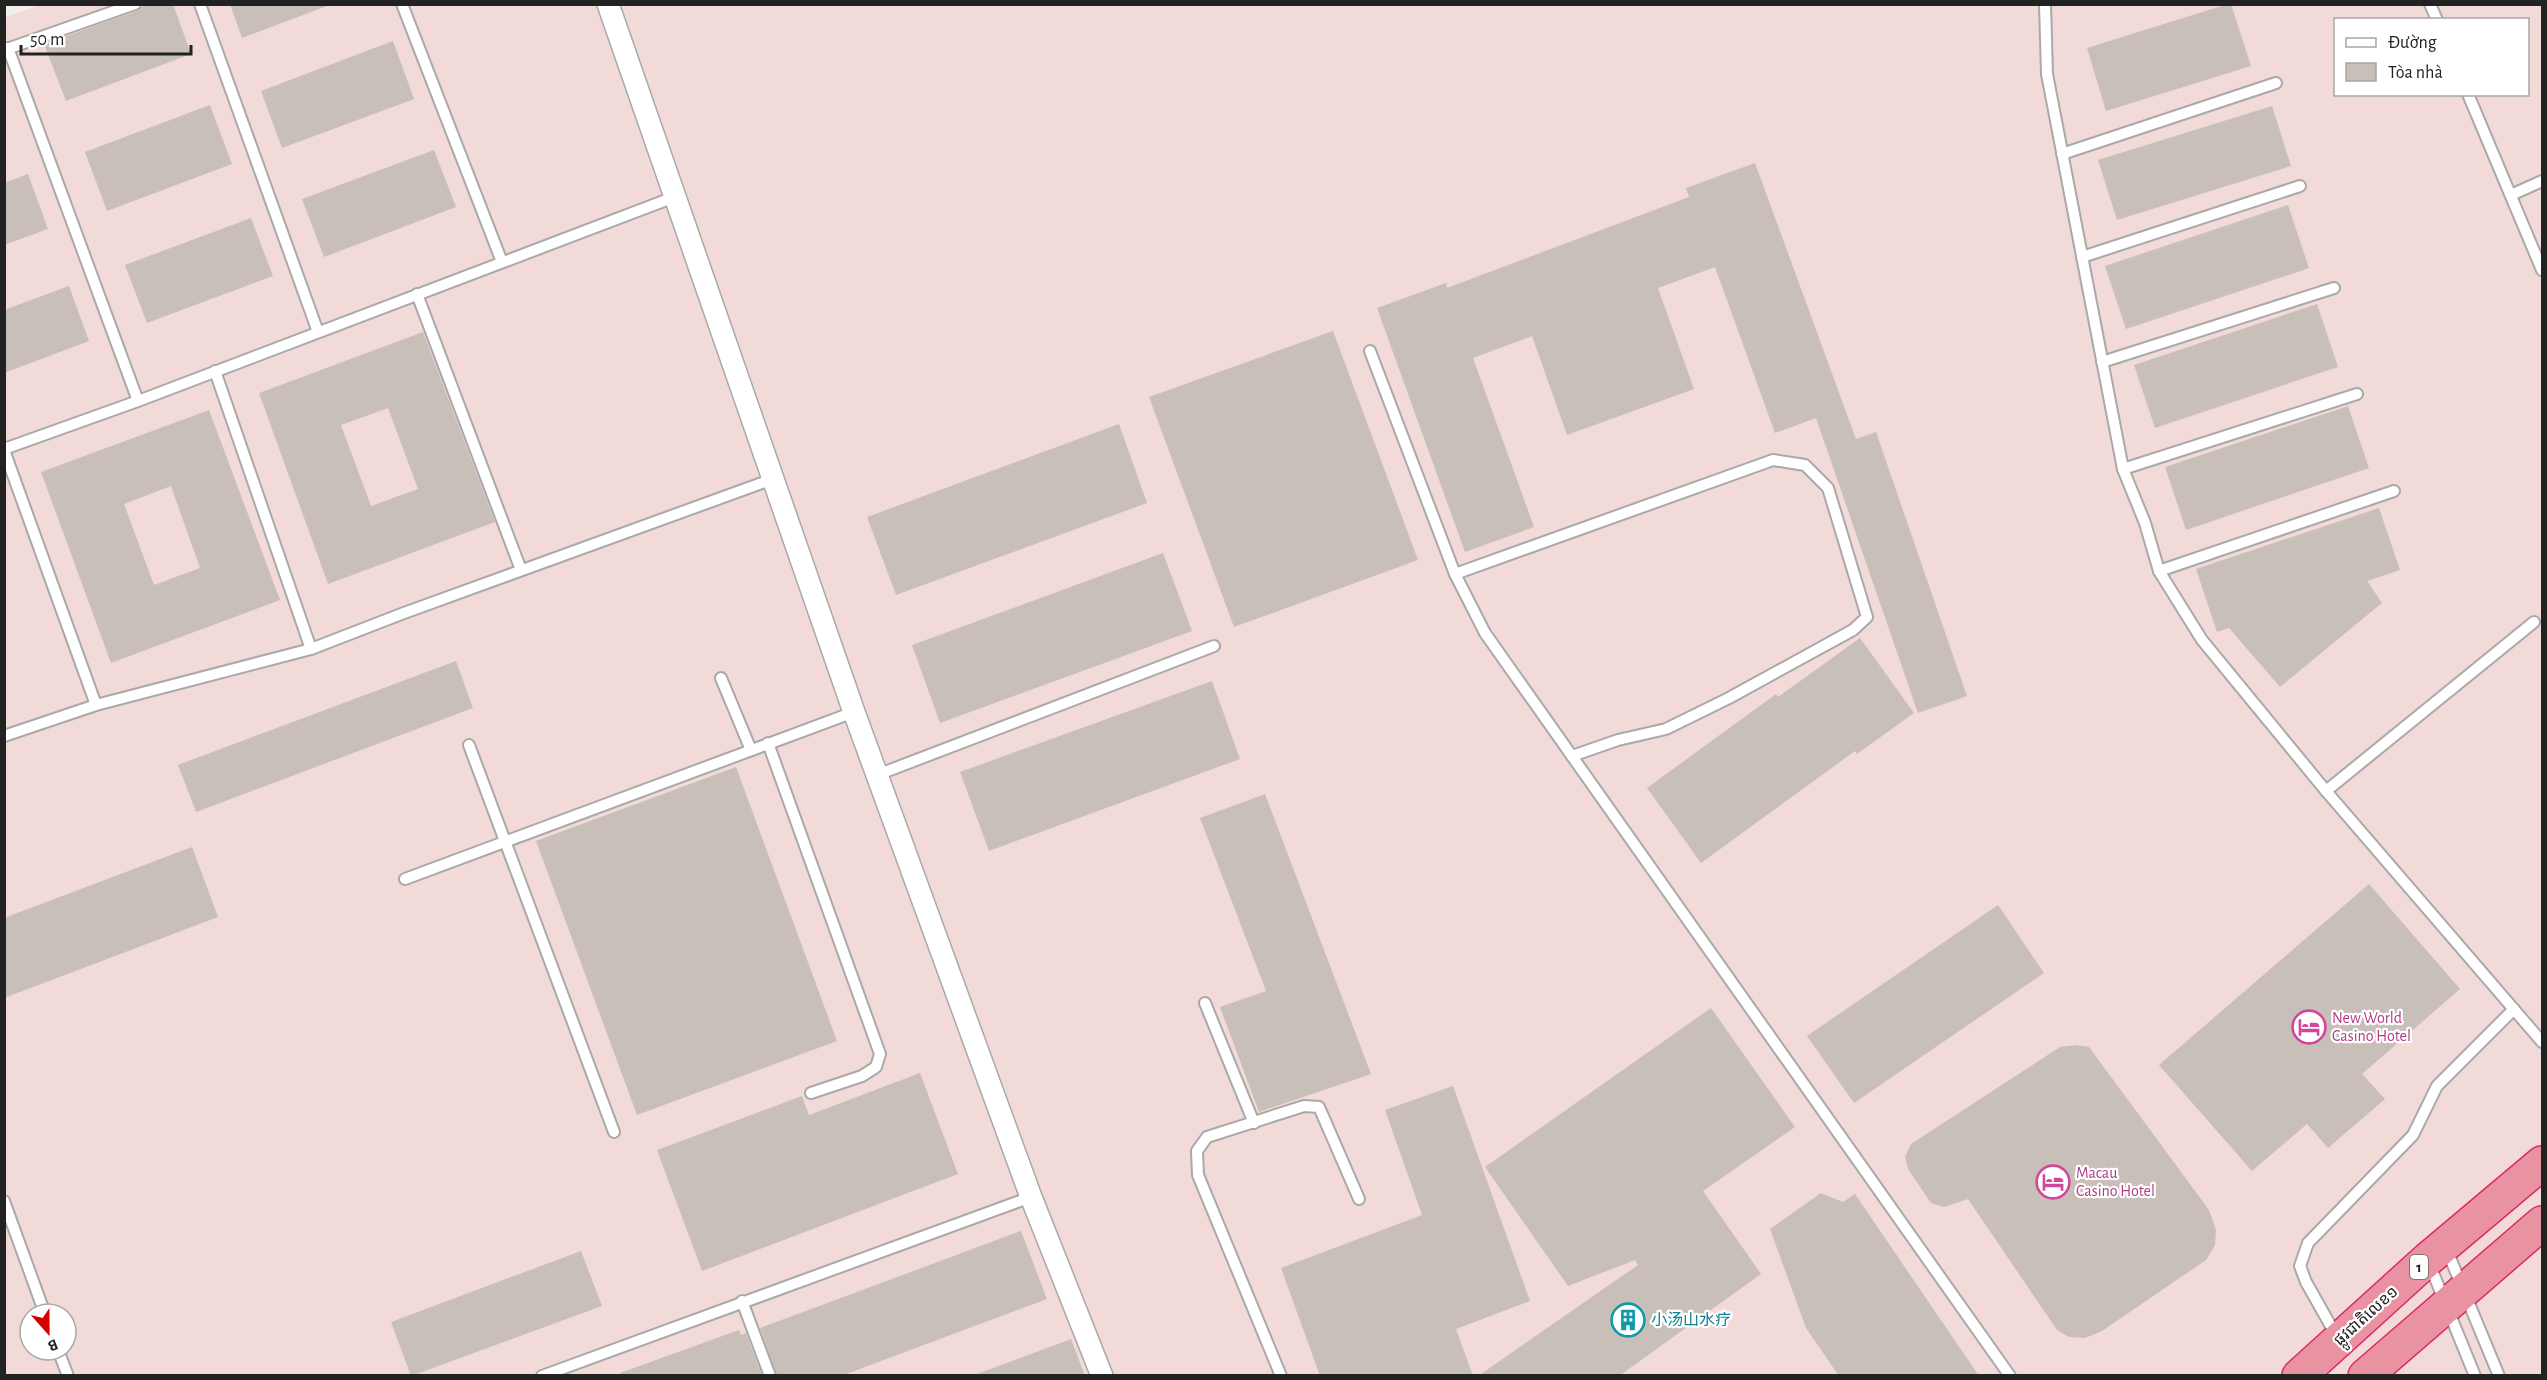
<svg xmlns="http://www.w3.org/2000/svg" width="2547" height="1380" viewBox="0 0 2547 1380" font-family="'Alegreya Sans','Noto Sans SC','Noto Sans Khmer',sans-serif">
<rect width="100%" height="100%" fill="#f2efe9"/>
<!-- commercial -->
<path fill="#f2dad9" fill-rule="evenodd" d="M42,4L2542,5V1375H5L4,18ZM2336,20H2528V94H2336ZM30,1314H66V1350H30Z"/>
<!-- building -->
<g fill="#c7bfb8" fill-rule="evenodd">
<polygon points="146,4 173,4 191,54 66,101 44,44 137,11"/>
<polygon points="230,4 327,4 327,6 242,38"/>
<polygon points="2228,4 2231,4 2251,66 2106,111 2087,48"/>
<polygon points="393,41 414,99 282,148 261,91"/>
<polygon points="210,105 232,164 107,211 85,152"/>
<polygon points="2272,106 2291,166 2117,220 2098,160"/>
<polygon points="434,150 456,207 324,257 302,199"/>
<polygon points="1755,163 1856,439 1876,432 1967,696 1918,713 1816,418 1775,433 1715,267 1658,288 1694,389 1567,435 1532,336 1473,358 1534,527 1465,552 1377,308 1446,283 1447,288 1689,197 1686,188"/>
<polygon points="28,174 48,229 4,245 4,183"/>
<polygon points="2288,205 2309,268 2126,329 2105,266"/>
<polygon points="251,218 273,276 147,323 125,265"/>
<polygon points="69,286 89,341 4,373 4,310"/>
<polygon points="2317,304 2338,367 2155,428 2134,365"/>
<polygon points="1333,331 1418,560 1234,627 1149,397"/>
<path d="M423,332L495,522L328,584L259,393ZM388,408L418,489L371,506L341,425Z"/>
<polygon points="2348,406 2369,468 2186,530 2165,467"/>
<path d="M209,410L280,600L111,663L41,472ZM171,486L200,568L154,585L124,504Z"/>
<polygon points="1119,424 1147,503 896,595 867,517"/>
<polygon points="2379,508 2400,570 2367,581 2382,603 2280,687 2229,628 2217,632 2196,569"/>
<polygon points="1163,553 1192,631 940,723 912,645"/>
<polygon points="1860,638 1914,713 1857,754 1855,751 1701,863 1647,788 1776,694 1778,697"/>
<polygon points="456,661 473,708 196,812 178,765"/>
<polygon points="1212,681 1240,759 989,851 960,772"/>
<polygon points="736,767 837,1041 637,1115 536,841"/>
<polygon points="1265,794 1371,1074 1259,1112 1220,1007 1266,991 1200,818"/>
<polygon points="192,847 218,917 4,998 4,918"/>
<polygon points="2369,884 2460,989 2362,1074 2385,1099 2328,1148 2307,1124 2252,1171 2159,1065"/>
<polygon points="1998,905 2044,973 1854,1103 1807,1036"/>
<polygon points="1711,1008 1795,1127 1703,1191 1761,1274 1619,1376 1478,1376 1638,1265 1635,1260 1568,1286 1485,1167"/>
<polygon points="2076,1045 2089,1047 2209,1210 2216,1230 2215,1245 2206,1260 2102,1331 2085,1338 2069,1337 2057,1330 1968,1199 1944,1207 1931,1203 1908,1169 1905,1157 1911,1144 2060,1047"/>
<polygon points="920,1073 958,1174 702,1271 657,1150 802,1096 809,1115"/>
<polygon points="1453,1086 1530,1301 1456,1329 1473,1376 1320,1376 1281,1268 1422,1215 1385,1110"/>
<polygon points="1821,1193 1843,1202 1855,1194 1979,1376 1839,1376 1806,1328 1770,1229"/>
<polygon points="1021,1231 1047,1299 841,1376 777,1376 760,1328"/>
<polygon points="581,1251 602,1306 411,1376 391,1322"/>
<polygon points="739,1330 741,1335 746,1333 762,1376 620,1376 620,1373"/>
<polygon points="1071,1339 1085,1376 977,1376 977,1374"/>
</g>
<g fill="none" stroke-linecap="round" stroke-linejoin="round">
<defs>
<g id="lane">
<polyline points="200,4 318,332"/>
<polyline points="402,4 502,262"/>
<polyline points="2045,4 2047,74 2123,469 2145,523 2159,571 2202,640 2326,791 2542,1042"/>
<polyline points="2430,4 2437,20"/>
<polyline points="8,48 138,401"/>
<polyline points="4,50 135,4"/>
<polyline points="2468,94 2542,270"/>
<polyline points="2062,154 2276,83"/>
<polyline points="2511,195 2542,181"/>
<polyline points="2082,257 2300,186"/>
<polyline points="417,294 521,570"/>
<polyline points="1370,351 1455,574 1485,633 2010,1376"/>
<polyline points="2102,362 2334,288"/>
<polyline points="215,371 311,649"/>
<polyline points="4,449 138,401 677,196"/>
<polyline points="4,450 96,705"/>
<polyline points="2123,469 2357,394"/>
<polyline points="2159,571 2394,491"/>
<polyline points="1455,574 1773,460 1805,465 1828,488 1867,617 1853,630 1729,698 1666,729 1618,740 1572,756"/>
<polyline points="721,678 751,750"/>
<polyline points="4,736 96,705 311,649 404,613 773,479"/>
<polyline points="768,743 880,1054 876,1067 862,1076 811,1093"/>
<polyline points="469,745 614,1132"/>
<polyline points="877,775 1214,646"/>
<polyline points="2326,791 2534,622"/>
<polyline points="405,879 854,712"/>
<polyline points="1205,1003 1254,1123"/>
<polyline points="4,1201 45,1314"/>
<polyline points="2446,1248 2499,1376"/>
<polyline points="2429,1263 2475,1376"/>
<polyline points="742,1301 770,1376"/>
<polyline points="2337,1337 2306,1282 2300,1266 2308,1243 2413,1135 2437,1086 2514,1009"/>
<polyline points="58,1350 68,1376"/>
<polyline points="542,1376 1031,1197"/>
<polyline points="1281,1376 1198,1175 1197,1151 1207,1137 1304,1106 1319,1107 1359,1199"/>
</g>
<polyline id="street" points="608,4 854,712 1031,1197 1102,1376"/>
<g id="highway">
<polyline points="2299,1376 2428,1259 2542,1163"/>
<polyline points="2365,1376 2542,1223"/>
</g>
</defs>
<!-- lane casing -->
<use href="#lane" stroke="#a9a9a9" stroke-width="14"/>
<!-- street casing -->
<use href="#street" stroke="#a9a9a9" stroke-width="24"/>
<!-- highway casing -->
<use href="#highway" stroke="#dc2a67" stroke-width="36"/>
<!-- lane -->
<use href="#lane" stroke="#fff" stroke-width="10"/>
<!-- street -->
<use href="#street" stroke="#fff" stroke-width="21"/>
<!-- highway -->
<use href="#highway" stroke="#e892a2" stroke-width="33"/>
</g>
<!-- icons -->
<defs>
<symbol id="hotel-ring" viewBox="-11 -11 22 22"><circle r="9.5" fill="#fff" stroke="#d1479c" stroke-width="1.5"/><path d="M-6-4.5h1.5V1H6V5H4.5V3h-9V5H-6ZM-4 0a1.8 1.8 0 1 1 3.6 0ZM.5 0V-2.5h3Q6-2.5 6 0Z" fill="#d1479c"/></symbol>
<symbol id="building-ring" viewBox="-11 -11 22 22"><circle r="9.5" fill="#fff" stroke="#0f9aa8" stroke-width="1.5"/><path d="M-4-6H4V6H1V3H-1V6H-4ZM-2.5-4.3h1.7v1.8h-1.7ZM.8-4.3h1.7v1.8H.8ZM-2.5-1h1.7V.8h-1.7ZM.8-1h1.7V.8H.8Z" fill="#0f9aa8"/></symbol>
</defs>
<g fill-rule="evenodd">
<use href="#hotel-ring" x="2290" y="1008" width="38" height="38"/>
<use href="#hotel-ring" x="2034" y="1163" width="38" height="38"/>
<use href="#building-ring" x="1609" y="1301" width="38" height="38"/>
</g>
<g text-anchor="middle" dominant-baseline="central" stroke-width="4.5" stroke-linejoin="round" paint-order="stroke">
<!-- shield labels -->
<rect fill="#fff" stroke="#646464" stroke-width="1.5" x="2410" y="1255" width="18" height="24" rx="4.5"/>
<g font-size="15" font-weight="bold" fill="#222">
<text x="2419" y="1267">1</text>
</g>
<!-- hotel labels -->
<g font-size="16" fill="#b23c85" stroke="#fff" text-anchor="start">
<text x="2332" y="1018">New World<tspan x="2332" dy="18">Casino Hotel</tspan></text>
<text x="2076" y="1173">Macau<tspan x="2076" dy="18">Casino Hotel</tspan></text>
</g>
<!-- street labels -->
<g font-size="16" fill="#222" stroke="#fff">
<text transform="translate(2366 1316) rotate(-42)">ផ្លូវជាតិលេខ១</text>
</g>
<!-- culture labels -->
<g font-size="16" fill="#0d838f" stroke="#fff" text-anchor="start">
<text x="1651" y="1320">小汤山水疗</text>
</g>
</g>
<!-- border -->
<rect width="2547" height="1380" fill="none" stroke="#222222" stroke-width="12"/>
<!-- legend -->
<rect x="2334" y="18" width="195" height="78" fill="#ffffff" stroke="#a7a7a7" stroke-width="1.5"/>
<rect x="2346" y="38" width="30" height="9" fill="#ffffff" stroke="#a7a7a7" stroke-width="1.5"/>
<text x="2388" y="48" font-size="18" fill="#222222">Đường</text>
<rect x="2346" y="63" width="30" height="18" fill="#c7bfb8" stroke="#a7a7a7" stroke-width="1.5"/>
<text x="2388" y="78" font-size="18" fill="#222222">Tòa nhà</text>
<!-- north arrow -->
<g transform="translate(48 1332) rotate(159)"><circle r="28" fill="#ffffff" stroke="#a7a7a7" stroke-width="1.5"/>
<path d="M0-4.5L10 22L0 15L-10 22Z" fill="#d40000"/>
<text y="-9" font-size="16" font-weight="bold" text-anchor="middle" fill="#222222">B</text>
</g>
<!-- scale -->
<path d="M21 45v9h170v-9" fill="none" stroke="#222222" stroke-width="3"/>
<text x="30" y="45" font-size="18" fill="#222222" stroke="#ffffff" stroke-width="4.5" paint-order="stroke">50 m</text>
</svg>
